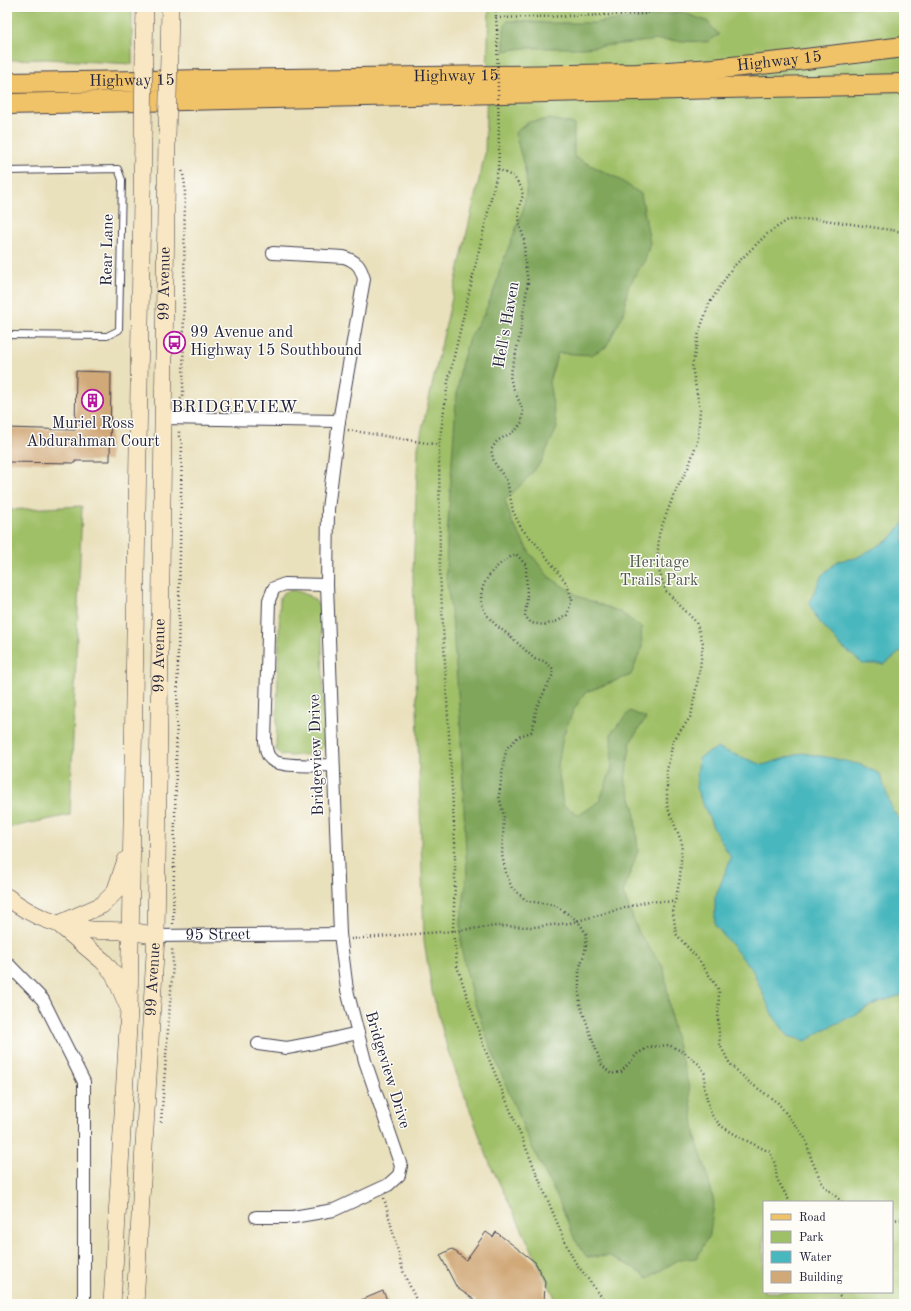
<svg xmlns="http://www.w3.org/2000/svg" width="911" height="1311" viewBox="0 0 911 1311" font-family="'Old Standard TT',serif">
<rect width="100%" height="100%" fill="#fdfcf7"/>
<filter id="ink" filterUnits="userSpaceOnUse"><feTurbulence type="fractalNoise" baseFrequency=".025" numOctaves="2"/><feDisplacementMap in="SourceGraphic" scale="8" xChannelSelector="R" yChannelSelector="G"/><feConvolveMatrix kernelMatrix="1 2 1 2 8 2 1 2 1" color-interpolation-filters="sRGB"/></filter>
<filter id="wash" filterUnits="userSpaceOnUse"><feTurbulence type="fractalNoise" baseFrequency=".012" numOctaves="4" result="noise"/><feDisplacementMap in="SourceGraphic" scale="16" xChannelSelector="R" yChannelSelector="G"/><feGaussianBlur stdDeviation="0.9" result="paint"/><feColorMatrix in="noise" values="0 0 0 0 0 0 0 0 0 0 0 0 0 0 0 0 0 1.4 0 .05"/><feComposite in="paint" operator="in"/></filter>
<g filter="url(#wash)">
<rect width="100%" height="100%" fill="#e9e0bc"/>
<!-- green -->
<g fill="#a0c068" stroke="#617152" fill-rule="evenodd">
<polygon points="7,7 132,7 132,64 46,59 7,60"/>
<path d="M489,7H904V1304H558L490,1164L448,1051L432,991L424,941L413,573L418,447L485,153ZM764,1202H892V1292H764Z"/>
<polygon points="82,506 70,815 7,828 7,510"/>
<path d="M292,590C305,593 317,597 321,611L325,742L323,747L316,754L291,756L281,755L276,750L280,597L285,592Z"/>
</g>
<!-- forest -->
<g fill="#80a65c" stroke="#51644c">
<polygon points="681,12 707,21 719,35 707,42 659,40 584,48 524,48 504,51 504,29 507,21 518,21 545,23 592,23"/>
<polygon points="550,119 574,124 574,157 617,178 641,194 650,243 645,260 628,287 623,315 606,347 591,355 558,353 549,382 557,428 541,462 524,482 505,500 512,522 530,553 549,577 580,597 620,612 641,627 642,647 631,675 586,692 574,709 563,736 558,766 563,805 579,815 599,802 612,768 611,733 630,711 646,718 631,741 625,780 634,807 638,851 623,893 639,933 664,968 672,1024 689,1087 696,1139 707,1173 714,1203 710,1233 697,1258 678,1260 648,1278 632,1267 610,1256 587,1257 575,1240 560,1203 528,1139 492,1051 472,996 461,948 461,919 467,876 460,718 452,618 446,577 447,537 456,401 461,365 469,338 484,314 495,288 501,266 523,211 527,185 525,170 515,133 528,122"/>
</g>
<!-- water -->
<g fill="#48b7be" stroke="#356c7c">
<polygon points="904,522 904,649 885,664 863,664 841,646 818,620 809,603 822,575 838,561 856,558 890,539"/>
<polygon points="717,748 763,765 802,753 832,758 862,765 880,774 892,809 904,826 904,993 902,995 876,1003 857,1014 825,1029 806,1041 788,1036 772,1014 753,971 715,925 715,898 731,858 713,827 696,788 699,758"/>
</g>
<g id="blocks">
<!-- building -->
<g fill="#d1a979">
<polygon points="76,371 111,372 110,461 75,461 75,463 7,462 7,428 75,430"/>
<polygon points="486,1232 493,1237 496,1232 535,1262 545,1281 544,1304 477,1304 475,1300 457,1288 440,1255 452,1249 466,1260"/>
<polygon points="383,1291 389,1304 352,1304"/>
</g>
</g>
</g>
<g filter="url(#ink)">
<use href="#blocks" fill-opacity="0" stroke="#403e4e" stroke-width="1"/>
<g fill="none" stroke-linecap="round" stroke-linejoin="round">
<defs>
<polyline id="lane" points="7,171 118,169 122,180 119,330 107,336 7,335"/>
<g id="street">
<polyline points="163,418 339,421"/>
<path d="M327,585L285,584L274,588L269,600L265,741C266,747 266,755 271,759C279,768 320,765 333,765"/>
<path id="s1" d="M156,936L340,934"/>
<polyline points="7,963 43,1000 84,1082 84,1304"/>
<polyline points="258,1044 287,1048 314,1043 358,1033"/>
<path d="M256,1217H293L334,1210L388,1185L399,1175L401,1166L365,1061L347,990L340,934L327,585L328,509L339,421L364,279C360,265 357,262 344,257L273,253"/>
</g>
<g id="secondary">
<polyline points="144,52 145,7"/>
<polyline points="169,55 170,7"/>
<path d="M7,897C33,917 59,927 92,930C104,931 116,930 128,931C138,932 147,934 156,936"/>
<polyline points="59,924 102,905 115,892 126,860"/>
<polyline points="60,925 103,961 114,974 127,1004"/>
<polyline points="112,1304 129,1010 143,136"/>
<path id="s2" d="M135,1304L156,936L167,137"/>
</g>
<g id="primary">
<path id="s3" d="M7,83L637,74L713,69L789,61L904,47"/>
<polyline points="7,104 904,84"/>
</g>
</defs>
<!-- lane casing -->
<use href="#lane" stroke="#403e4e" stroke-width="8"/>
<!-- street casing -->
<use href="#street" stroke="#403e4e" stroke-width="14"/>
<!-- secondary casing -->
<use href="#secondary" stroke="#403e4e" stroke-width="18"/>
<!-- primary casing -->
<use href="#primary" stroke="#403e4e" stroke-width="22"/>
<!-- path -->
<g stroke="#403e4e" stroke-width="2.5" stroke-dasharray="1 3" stroke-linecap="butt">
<polyline points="496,7 496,18"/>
<polyline points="497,30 496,18 645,14 662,7"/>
<polyline points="499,149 498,169 448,382 439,445 440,572 455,844 455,883 453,931 457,966 484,1047 566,1244 575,1262 607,1304"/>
<path d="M498,169L514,177L521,187L523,195L518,210L520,226L524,239L525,263L528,282L519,340L510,376L512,385L523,410L522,422L516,430L497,441L491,450L494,462L507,481L513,511L521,528L538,546L567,584L572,600L567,615L558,621L544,625L531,623L525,616L527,599L526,565L516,554C490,567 466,595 493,622C498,628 506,632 512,638C520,645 527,652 535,659L544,661L552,668L553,674L536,709L534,723L531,732L518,737L507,748L504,760L499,796L504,816L502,855L506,873L512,888L527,901L555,905L578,921L587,935L585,951L579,970V990L580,1004L601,1064L611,1074L621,1072L637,1054L649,1047L669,1045L685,1053L700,1065L705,1074L704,1087L707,1099L711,1114L721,1126L743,1139L770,1152L775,1164L777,1179L790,1202"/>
<polyline points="180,407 180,400 183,395 185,185 182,169"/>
<polyline points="348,430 439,445"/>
<polyline points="173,924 182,442 179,436 179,430"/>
<polyline points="351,939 453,931 497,926 534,927 570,923 649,901 675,902"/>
<polyline points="161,1122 173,964 172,947"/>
<polyline points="384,1198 403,1271 418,1304"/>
<polyline points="842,1202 823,1185 812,1161 805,1138 778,1103 749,1082 730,1064 720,1045 718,1023 719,990 699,960 676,934 673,912 680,878 682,843 667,806 667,771 673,741 691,716 700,668 703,643 696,622 666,591 657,565 659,534 674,494 689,466 698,439 700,409 692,367 699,332 709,304 732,268 768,233 788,220 818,219 904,232"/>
<polyline points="892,1220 904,1219"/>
<polyline points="838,1292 843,1304"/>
</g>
<!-- lane -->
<use href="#lane" stroke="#fff" stroke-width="6"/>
<!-- street -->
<use href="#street" stroke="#fff" stroke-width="12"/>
<!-- secondary -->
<use href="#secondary" stroke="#f9e7c3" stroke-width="17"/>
<!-- primary -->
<use href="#primary" stroke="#f1c369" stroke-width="20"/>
<defs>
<g id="secondary-bridge">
<polyline points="143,136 144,52"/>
<polyline points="167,137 169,55"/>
</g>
</defs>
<!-- secondary-bridge casing -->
<use href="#secondary-bridge" stroke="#403e4e" stroke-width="18" stroke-linecap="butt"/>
<!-- path-bridge -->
<polyline stroke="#403e4e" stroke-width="2.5" stroke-dasharray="1 3" stroke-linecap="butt" points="497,30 499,149"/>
<!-- secondary-bridge -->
<use href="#secondary-bridge" stroke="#f9e7c3" stroke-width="17"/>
</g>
</g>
<!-- icons -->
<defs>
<symbol id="bus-ring" viewBox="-11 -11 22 22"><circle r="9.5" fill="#fdfcf7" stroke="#b5179e" stroke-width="1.5"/><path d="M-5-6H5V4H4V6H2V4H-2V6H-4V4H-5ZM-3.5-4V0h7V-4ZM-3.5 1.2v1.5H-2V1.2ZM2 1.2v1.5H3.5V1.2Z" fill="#b5179e"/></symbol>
<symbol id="building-ring" viewBox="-11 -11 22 22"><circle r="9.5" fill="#fdfcf7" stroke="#b5179e" stroke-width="1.5"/><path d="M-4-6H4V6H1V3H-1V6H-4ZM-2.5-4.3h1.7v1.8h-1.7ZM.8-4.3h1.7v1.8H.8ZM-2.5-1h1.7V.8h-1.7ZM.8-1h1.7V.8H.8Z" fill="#b5179e"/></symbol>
</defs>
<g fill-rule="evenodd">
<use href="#bus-ring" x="162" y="330" width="25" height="25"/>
<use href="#building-ring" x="80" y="388" width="25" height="25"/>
</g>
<g text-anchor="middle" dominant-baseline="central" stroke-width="3" stroke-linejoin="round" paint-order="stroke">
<!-- street labels -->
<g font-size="16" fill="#22223b" stroke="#fdfcf7">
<text stroke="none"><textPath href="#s3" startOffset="773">Highway 15</textPath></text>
<text stroke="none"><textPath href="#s3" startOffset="449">Highway 15</textPath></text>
<text stroke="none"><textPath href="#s3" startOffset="125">Highway 15</textPath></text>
<text transform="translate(108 250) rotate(-89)">Rear Lane</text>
<text stroke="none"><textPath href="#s2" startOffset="1021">99 Avenue</textPath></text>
<text transform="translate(507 325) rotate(-80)">Hell's Haven</text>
<text stroke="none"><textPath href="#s2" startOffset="649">99 Avenue</textPath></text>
<text transform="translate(317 755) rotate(-92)">Bridgeview Drive</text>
<text stroke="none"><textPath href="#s1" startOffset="62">95 Street</textPath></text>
<text stroke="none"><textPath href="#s2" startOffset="325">99 Avenue</textPath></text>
<text transform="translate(387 1070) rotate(73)">Bridgeview Drive</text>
</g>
<!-- poi labels -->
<g font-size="16" fill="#22223b" stroke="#fdfcf7" text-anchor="start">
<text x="190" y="333">99 Avenue and<tspan x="190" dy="18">Highway 15 Southbound</tspan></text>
<text x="93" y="424" text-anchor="middle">Muriel Ross<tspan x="93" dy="18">Abdurahman Court</tspan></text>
</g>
<!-- park labels -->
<g font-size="16" fill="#4e594b" stroke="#fdfcf7">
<text x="659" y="563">Heritage<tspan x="659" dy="18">Trails Park</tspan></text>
</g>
<!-- neighbourhood labels -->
<g font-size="17" letter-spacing="1" fill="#22223b" stroke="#fdfcf7">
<text x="235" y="407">BRIDGEVIEW</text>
</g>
</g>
<!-- margin -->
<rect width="911" height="1311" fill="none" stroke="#fdfcf7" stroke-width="24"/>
<!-- legend -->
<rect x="763" y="1201" width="130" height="92" fill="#fdfcf7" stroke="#a5a5ac"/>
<rect x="771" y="1214" width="20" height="6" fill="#f1c369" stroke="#a5a5ac"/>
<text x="799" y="1221" font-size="12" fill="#22223b">Road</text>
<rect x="771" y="1231" width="20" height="12" fill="#a0c068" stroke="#a5a5ac"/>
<text x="799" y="1241" font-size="12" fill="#22223b">Park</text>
<rect x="771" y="1251" width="20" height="12" fill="#48b7be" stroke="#a5a5ac"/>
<text x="799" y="1261" font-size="12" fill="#22223b">Water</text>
<rect x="771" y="1271" width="20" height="12" fill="#d1a979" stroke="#a5a5ac"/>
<text x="799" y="1281" font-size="12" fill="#22223b">Building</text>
</svg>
